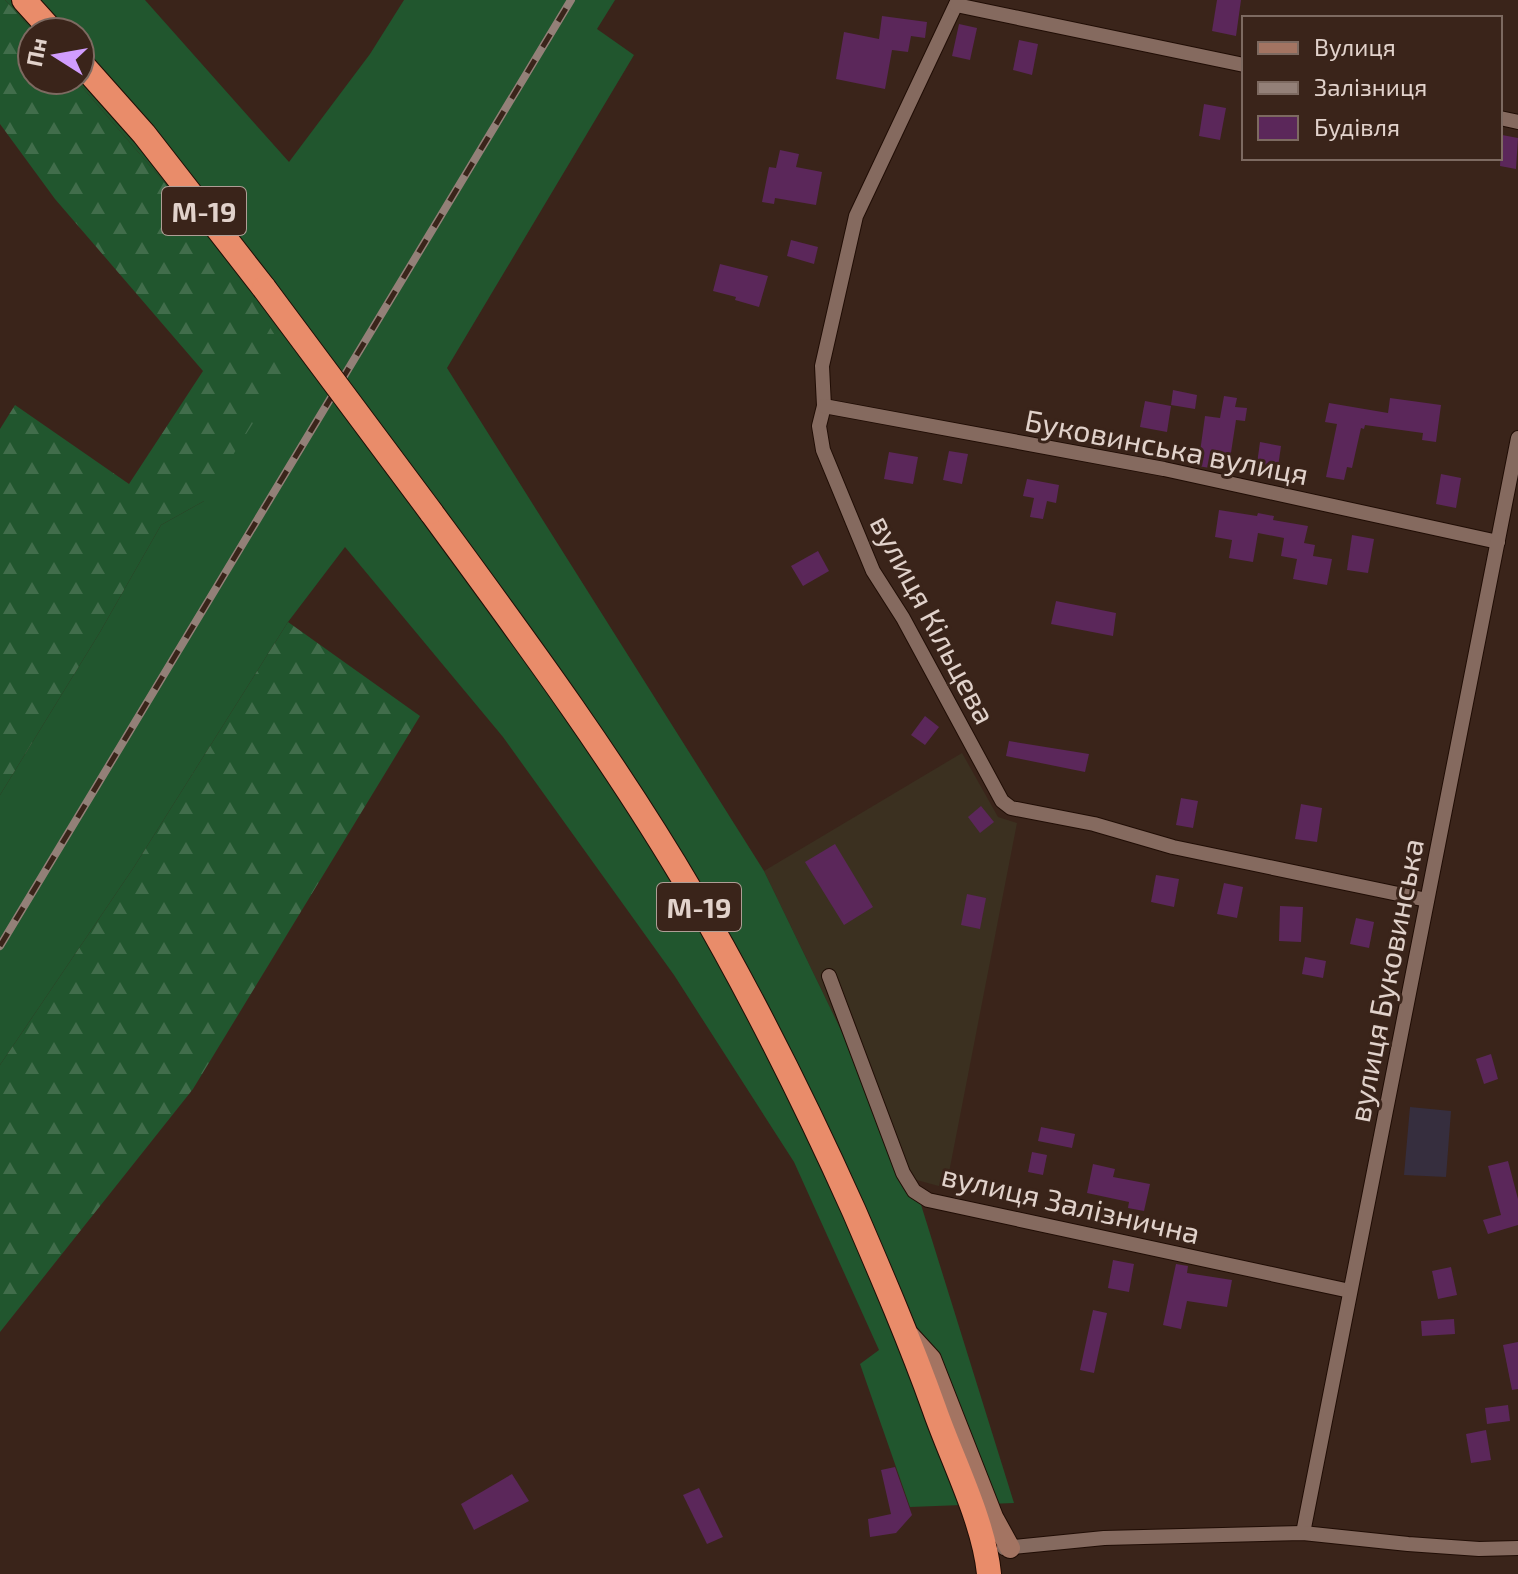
<svg xmlns="http://www.w3.org/2000/svg" width="1518" height="1574" viewBox="0 0 1518 1574" font-family="'Exo 2',sans-serif">
<defs>
<pattern id="forest-firs" width="22" height="20" patternUnits="userSpaceOnUse" patternTransform="scale(2)"><rect width="22" height="20" fill="#21562e"/><path d="M5 1l3.5 6h-7zM16 11l3.5 6h-7z" fill="#416d4b"/></pattern>
</defs>
<rect width="100%" height="100%" fill="#3a241a"/>
<!-- commercial -->
<polygon fill="#3b3020" points="962,753 998,817 1017,823 946,1188 913,1179 764,871"/>
<!-- education -->
<polygon fill="#362e3e" points="1410,1107 1451,1111 1446,1177 1404,1175"/>
<!-- grass -->
<polygon fill="#21562e" points="5,0 145,0 289,162 370,54 404,0 615,0 597,29 634,55 447,368 764,871 913,1179 1014,1503 910,1507 860,1364 879,1350 794,1162 674,975 503,737 345,547 288,622 134,867 0,1065 0,795 100,632 161,525 204,501 207,232 76,80 80,80 80,32 34,32"/>
<!-- forest -->
<g fill="url(#forest-firs)">
<polygon points="0,0 5,0 34,32 32,80 76,80 207,232 292,361 204,501 161,525 100,632 0,795 0,429 15,405 129,484 203,371 55,199 0,124"/>
<polygon points="288,622 420,716 193,1089 0,1332 0,1065 134,867"/>
</g>
<!-- building -->
<g fill="#5b275a">
<polygon points="1217,0 1241,0 1236,36 1212,31"/>
<polygon points="882,16 927,22 925,38 911,36 908,52 892,50 885,89 836,79 844,32 879,39"/>
<polygon points="959,24 977,28 970,60 952,56"/>
<polygon points="1019,40 1038,44 1032,75 1013,70"/>
<polygon points="1204,104 1226,108 1220,140 1199,136"/>
<polygon points="1502,135 1518,138 1516,169 1500,166"/>
<polygon points="780,150 799,154 796,167 822,172 816,205 775,198 774,204 762,202 769,167 776,168"/>
<polygon points="791,240 818,247 814,264 787,256"/>
<polygon points="720,264 768,276 759,307 735,300 736,297 713,291"/>
<polygon points="1173,390 1197,395 1195,409 1171,405"/>
<polygon points="1224,396 1237,398 1235,407 1247,408 1245,421 1236,420 1230,459 1222,458 1221,470 1198,466 1205,416 1220,418"/>
<polygon points="1390,398 1441,405 1436,442 1422,440 1423,433 1365,425 1364,429 1361,428 1352,468 1347,467 1344,480 1326,477 1337,424 1325,422 1329,403 1388,413"/>
<polygon points="1145,401 1171,406 1167,432 1140,427"/>
<polygon points="1260,442 1281,446 1278,467 1257,464"/>
<polygon points="949,451 968,454 962,484 943,480"/>
<polygon points="889,452 918,457 913,484 884,479"/>
<polygon points="1441,474 1461,478 1456,508 1436,504"/>
<polygon points="1027,479 1059,485 1056,503 1047,501 1043,519 1030,517 1034,498 1023,496"/>
<polygon points="1219,510 1257,516 1258,513 1274,516 1273,520 1308,526 1304,543 1315,545 1313,556 1332,559 1327,585 1293,579 1297,559 1281,556 1284,538 1258,533 1253,562 1229,558 1232,540 1215,537"/>
<polygon points="1352,535 1374,539 1368,573 1347,570"/>
<polygon points="818,551 829,571 803,586 791,566"/>
<polygon points="1056,601 1116,613 1113,636 1051,624"/>
<polygon points="925,716 939,727 925,745 911,735"/>
<polygon points="1009,741 1089,754 1085,772 1006,756"/>
<polygon points="1181,798 1198,801 1193,828 1176,825"/>
<polygon points="1301,804 1322,808 1317,842 1295,839"/>
<polygon points="981,806 994,822 980,833 968,817"/>
<polygon points="835,844 873,907 844,925 805,862"/>
<polygon points="1156,875 1179,879 1174,907 1151,902"/>
<polygon points="1224,883 1243,887 1237,918 1217,914"/>
<polygon points="967,894 986,898 980,929 961,925"/>
<polygon points="1280,906 1303,907 1301,942 1279,941"/>
<polygon points="1356,918 1374,922 1369,948 1350,944"/>
<polygon points="1305,957 1326,961 1323,978 1302,974"/>
<polygon points="1491,1054 1498,1079 1484,1084 1476,1059"/>
<polygon points="1041,1127 1075,1134 1072,1148 1038,1141"/>
<polygon points="1032,1152 1047,1155 1043,1175 1028,1172"/>
<polygon points="1508,1161 1518,1199 1518,1225 1488,1234 1483,1220 1501,1215 1488,1166"/>
<polygon points="1093,1164 1115,1169 1113,1177 1150,1184 1144,1211 1128,1208 1129,1202 1087,1193"/>
<polygon points="1113,1260 1134,1264 1129,1292 1108,1288"/>
<polygon points="1176,1264 1188,1266 1187,1273 1232,1280 1227,1307 1187,1301 1181,1329 1163,1325"/>
<polygon points="1451,1267 1457,1295 1438,1299 1432,1271"/>
<polygon points="1093,1310 1107,1313 1094,1373 1080,1370"/>
<polygon points="1454,1319 1455,1334 1422,1336 1421,1321"/>
<polygon points="1518,1342 1518,1389 1512,1390 1503,1345"/>
<polygon points="1508,1405 1510,1421 1487,1424 1485,1408"/>
<polygon points="1486,1430 1491,1460 1471,1463 1466,1434"/>
<polygon points="895,1467 912,1515 896,1533 870,1537 868,1519 891,1514 881,1470"/>
<polygon points="512,1474 529,1501 474,1530 461,1504"/>
<polygon points="699,1488 723,1537 707,1544 683,1495"/>
</g>
<g fill="none" stroke-linecap="round" stroke-linejoin="round">
<defs>
<g id="street">
<polyline points="958,0 856,216 822,366 824,406 819,426 823,450 873,571 903,618 1002,801 1011,808 1094,824 1173,847 1427,900"/>
<polyline points="956,5 1244,65"/>
<polyline points="1500,118 1518,122"/>
<polyline points="824,406 1164,469 1498,542"/>
<polyline points="829,976 903,1173 914,1191 928,1200 1350,1291"/>
<polyline points="1303,1533 1518,438"/>
<polyline points="1004,1548 1104,1538 1303,1533 1408,1544 1479,1549 1518,1548"/>
</g>
<polyline id="secondary" points="910,1336 931,1359 993,1517 1010,1548"/>
<g id="highway">
<polyline points="24,0 53,32"/>
<polyline points="80,62 144,134 264,288"/>
<path d="M431,512C522,636 614,760 692,893C752,996 805,1102 854,1211C882,1276 910,1341 934,1408C952,1460 984,1521 989,1574"/>
</g>
</defs>
<!-- street casing -->
<use href="#street" stroke="#200d05" stroke-width="16"/>
<!-- secondary casing -->
<use href="#secondary" stroke="#200d05" stroke-width="22"/>
<!-- highway casing -->
<use href="#highway" stroke="#200d05" stroke-width="26"/>
<!-- street -->
<use href="#street" stroke="#856a5f" stroke-width="14"/>
<!-- secondary -->
<use href="#secondary" stroke="#a37462" stroke-width="20"/>
<!-- highway -->
<use href="#highway" stroke="#e98c6a" stroke-width="24"/>
<defs>
<polyline id="rail" points="0,946 571,0"/>
</defs>
<!-- rail casing -->
<use href="#rail" stroke="#938078" stroke-width="8"/>
<!-- rail -->
<use href="#rail" stroke="#3a241a" stroke-width="5" stroke-dasharray="15" stroke-linecap="butt"/>
<defs>
<polyline id="highway-bridge" points="264,288 431,512"/>
</defs>
<!-- highway-bridge casing -->
<use href="#highway-bridge" stroke="#200d05" stroke-width="26" stroke-linecap="butt"/>
<!-- highway-bridge -->
<use href="#highway-bridge" stroke="#e98c6a" stroke-width="24"/>
</g>
<g text-anchor="middle" dominant-baseline="central" stroke-width="6" stroke-linejoin="round" paint-order="stroke">
<!-- shield labels -->
<g fill="#3a241a" stroke="#af9e96" stroke-width="2">
<rect x="162" y="187" width="84" height="48" rx="6"/>
<rect x="657" y="883" width="84" height="48" rx="6"/>
</g>
<g font-size="28" font-weight="bold" fill="#e1d2cb">
<text x="204" y="211">М-19</text>
<text x="699" y="907">М-19</text>
</g>
<!-- street labels -->
<g font-size="30" fill="#e1d2cb" stroke="#3a241a">
<text transform="translate(1167 446) rotate(11)">Буковинська вулиця</text>
<text transform="translate(934 619) rotate(62)">вулиця Кільцева</text>
<text transform="translate(1385 980) rotate(-79)">вулиця Буковинська</text>
<text transform="translate(1071 1203) rotate(13)">вулиця Залізнична</text>
</g>
</g>
<!-- legend -->
<rect x="1242" y="16" width="260" height="144" fill="#3a241a" stroke="#7d6a61" stroke-width="2"/>
<rect x="1258" y="42" width="40" height="12" fill="#a37462" stroke="#7d6a61" stroke-width="2"/>
<text x="1314" y="56" font-size="24" fill="#e1d2cb">Вулиця</text>
<rect x="1258" y="82" width="40" height="12" fill="#938078" stroke="#7d6a61" stroke-width="2"/>
<text x="1314" y="96" font-size="24" fill="#e1d2cb">Залізниця</text>
<rect x="1258" y="116" width="40" height="24" fill="#5b275a" stroke="#7d6a61" stroke-width="2"/>
<text x="1314" y="136" font-size="24" fill="#e1d2cb">Будівля</text>
<!-- north arrow -->
<g transform="translate(56 56) rotate(281)"><circle r="38" fill="#3a241a" stroke="#7d6a61" stroke-width="2"/>
<path d="M0-6L14 30L0 20L-14 30Z" fill="#d19dfe"/>
<text y="-12" font-size="22" font-weight="bold" text-anchor="middle" fill="#e1d2cb">Пн</text>
</g>
</svg>
